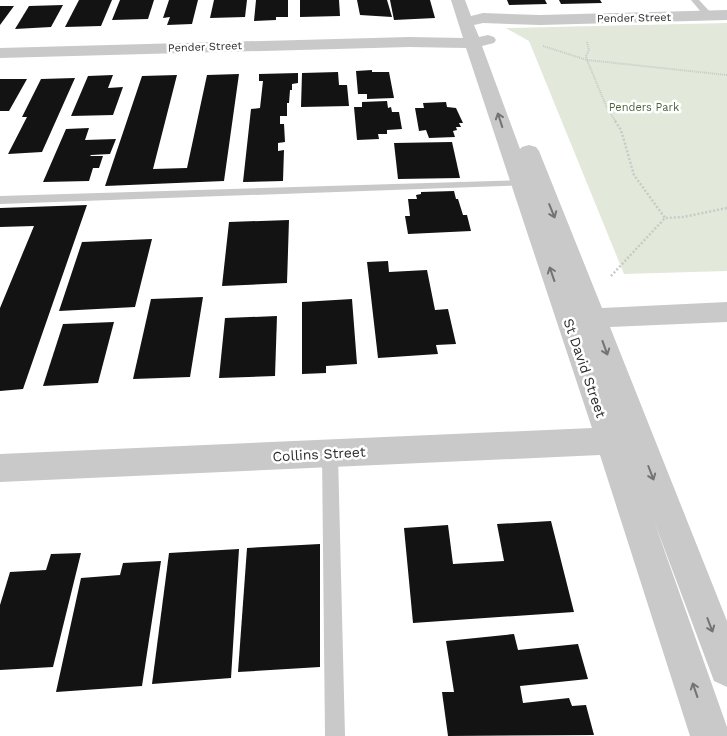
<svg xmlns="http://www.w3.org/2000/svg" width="727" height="736" viewBox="0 0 727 736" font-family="'Work Sans',sans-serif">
<rect width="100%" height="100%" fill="#fff"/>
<!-- green -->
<polygon fill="#e2e9da" points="727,23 727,271 624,274 529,41 506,28"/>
<!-- building -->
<g fill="#131313">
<polygon points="79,0 112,0 101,26 65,27"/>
<polygon points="120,0 154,0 148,19 112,20"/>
<polygon points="169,0 198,0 192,24 167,25 170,17 163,18"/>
<polygon points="214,0 247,0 245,17 210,18"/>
<polygon points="256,0 288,0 288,17 276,17 276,20 254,21"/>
<polygon points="300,0 339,0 340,16 300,17"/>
<polygon points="357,0 387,0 392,17 360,15"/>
<polygon points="390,0 430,0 435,18 394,20"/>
<polygon points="507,0 545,0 547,4 509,5"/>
<polygon points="559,0 600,0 602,3 561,4"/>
<polygon points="63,5 51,27 15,29 29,6"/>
<polygon points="0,6 14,6 0,25"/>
<polygon points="372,70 372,72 389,72 394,98 367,99 367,94 358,94 356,71"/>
<polygon points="338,72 339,85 347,85 349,106 301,107 302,73"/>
<polygon points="298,73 298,83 292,84 292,90 290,90 289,103 287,103 287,116 280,116 280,124 284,124 285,142 278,143 278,151 284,150 283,181 243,182 251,109 260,108 263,81 259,81 259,74"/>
<polygon points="239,74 224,181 105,186 142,76 177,75 153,169 187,168 207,75"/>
<polygon points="113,75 108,88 123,87 113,115 71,116 88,76"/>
<polygon points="75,78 42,152 8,154 27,117 22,117 41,79"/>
<polygon points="0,79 27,79 9,111 0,111"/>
<polygon points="387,101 388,108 391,107 392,112 399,112 402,129 387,130 387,134 378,134 379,139 357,140 354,107 362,107 362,102"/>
<polygon points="446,102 447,107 456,108 463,123 459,123 461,127 456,127 457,130 453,131 455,137 429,138 426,130 419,131 415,108 424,108 423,103"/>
<polygon points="89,128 85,140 116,139 110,154 91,155 90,156 103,156 99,168 93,168 89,181 43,182 66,129"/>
<polygon points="452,142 460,178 398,179 394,143"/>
<polygon points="454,191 456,199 458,199 463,215 467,215 471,231 408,234 405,216 410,216 408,199 417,199 416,195 421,194 421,192"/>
<polygon points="87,205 23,389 0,391 0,308 34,226 0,227 0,208"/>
<polygon points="289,220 287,283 222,286 229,222"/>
<polygon points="152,239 135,307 59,311 82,242"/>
<polygon points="388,261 389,272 427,270 435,310 448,309 456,344 436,345 438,354 378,358 367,262"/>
<polygon points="203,297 190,377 133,379 151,299"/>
<polygon points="352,299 357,364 326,366 326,373 302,374 302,302"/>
<polygon points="277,316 275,376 219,378 225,318"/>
<polygon points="114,322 98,383 43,386 63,324"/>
<polygon points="551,521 574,612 413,623 404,528 448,525 453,564 504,561 497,524"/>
<polygon points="320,544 320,667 238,672 247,548"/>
<polygon points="239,549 231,678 152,684 169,553"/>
<polygon points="81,553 53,667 0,670 0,605 10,572 46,570 51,554"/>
<polygon points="161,561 142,686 56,692 81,578 120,575 123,563"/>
<polygon points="514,634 518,650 578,644 588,679 520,686 523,703 569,698 572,706 586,705 594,735 448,736 442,692 454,692 446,641"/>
</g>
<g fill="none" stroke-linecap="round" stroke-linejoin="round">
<!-- path-far1 -->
<g stroke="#c9c9c9" stroke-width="2" stroke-dasharray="1 1" stroke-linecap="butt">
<polyline points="587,42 589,50 586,56 587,60 607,108 616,122"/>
<polyline points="543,46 587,60 727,75"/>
</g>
<!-- path -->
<g stroke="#c9c9c9" stroke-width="2.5" stroke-dasharray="2 2" stroke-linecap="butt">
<polyline points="615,121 621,130 634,175 665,218"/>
<polyline points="611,276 665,218 683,217 727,208"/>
</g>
<!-- lane -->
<g fill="#c9c9c9" fill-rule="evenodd">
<polygon points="691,0 699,0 712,14 712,18 706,18"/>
<polygon points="528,180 532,181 533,183 532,185 0,204 0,196"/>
<polygon points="330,447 335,449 338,454 345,736 325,736 322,454 325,449"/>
</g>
<!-- street -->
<polygon fill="#c9c9c9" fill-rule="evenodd" points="451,0 465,0 471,16 483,13 540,15 727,10 727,20 540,25 483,23 474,25 479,37 488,35 494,37 496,40 494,43 482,46 520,149 522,147 529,145 536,147 539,151 602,308 727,302 727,322 610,327 727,621 727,687 714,681 654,521 727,727 727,736 690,736 600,455 0,482 0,454 592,428 466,48 409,47 0,58 0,48 409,37 463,38"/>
</g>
<!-- one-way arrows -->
<defs><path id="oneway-shaft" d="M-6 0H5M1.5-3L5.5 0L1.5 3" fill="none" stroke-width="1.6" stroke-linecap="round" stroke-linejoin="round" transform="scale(1.25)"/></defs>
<g stroke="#737373">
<use href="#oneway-shaft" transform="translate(500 120) rotate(-108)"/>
<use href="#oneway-shaft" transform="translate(552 211) rotate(68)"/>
<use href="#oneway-shaft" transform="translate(552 274) rotate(-109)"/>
<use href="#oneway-shaft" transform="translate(605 348) rotate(70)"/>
<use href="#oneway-shaft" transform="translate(651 473) rotate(69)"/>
<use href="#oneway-shaft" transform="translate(710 625) rotate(69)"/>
<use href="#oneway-shaft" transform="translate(695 690) rotate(-109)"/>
</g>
<g text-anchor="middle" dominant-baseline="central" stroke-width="5" stroke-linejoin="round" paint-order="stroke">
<!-- far-street labels -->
<g font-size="11" fill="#2c2c2c" stroke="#fff">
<text transform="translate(634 18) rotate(-1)">Pender Street</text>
<text transform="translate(205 47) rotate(-2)">Pender Street</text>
</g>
<!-- far-park labels -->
<g font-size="11" fill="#4e643d" stroke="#fff">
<text x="644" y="107">Penders Park</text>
</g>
<!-- street labels -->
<g font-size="14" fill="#2c2c2c" stroke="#fff">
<text transform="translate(585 368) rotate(71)">St David Street</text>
<text transform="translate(319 454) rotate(-3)">Collins Street</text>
</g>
</g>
</svg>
